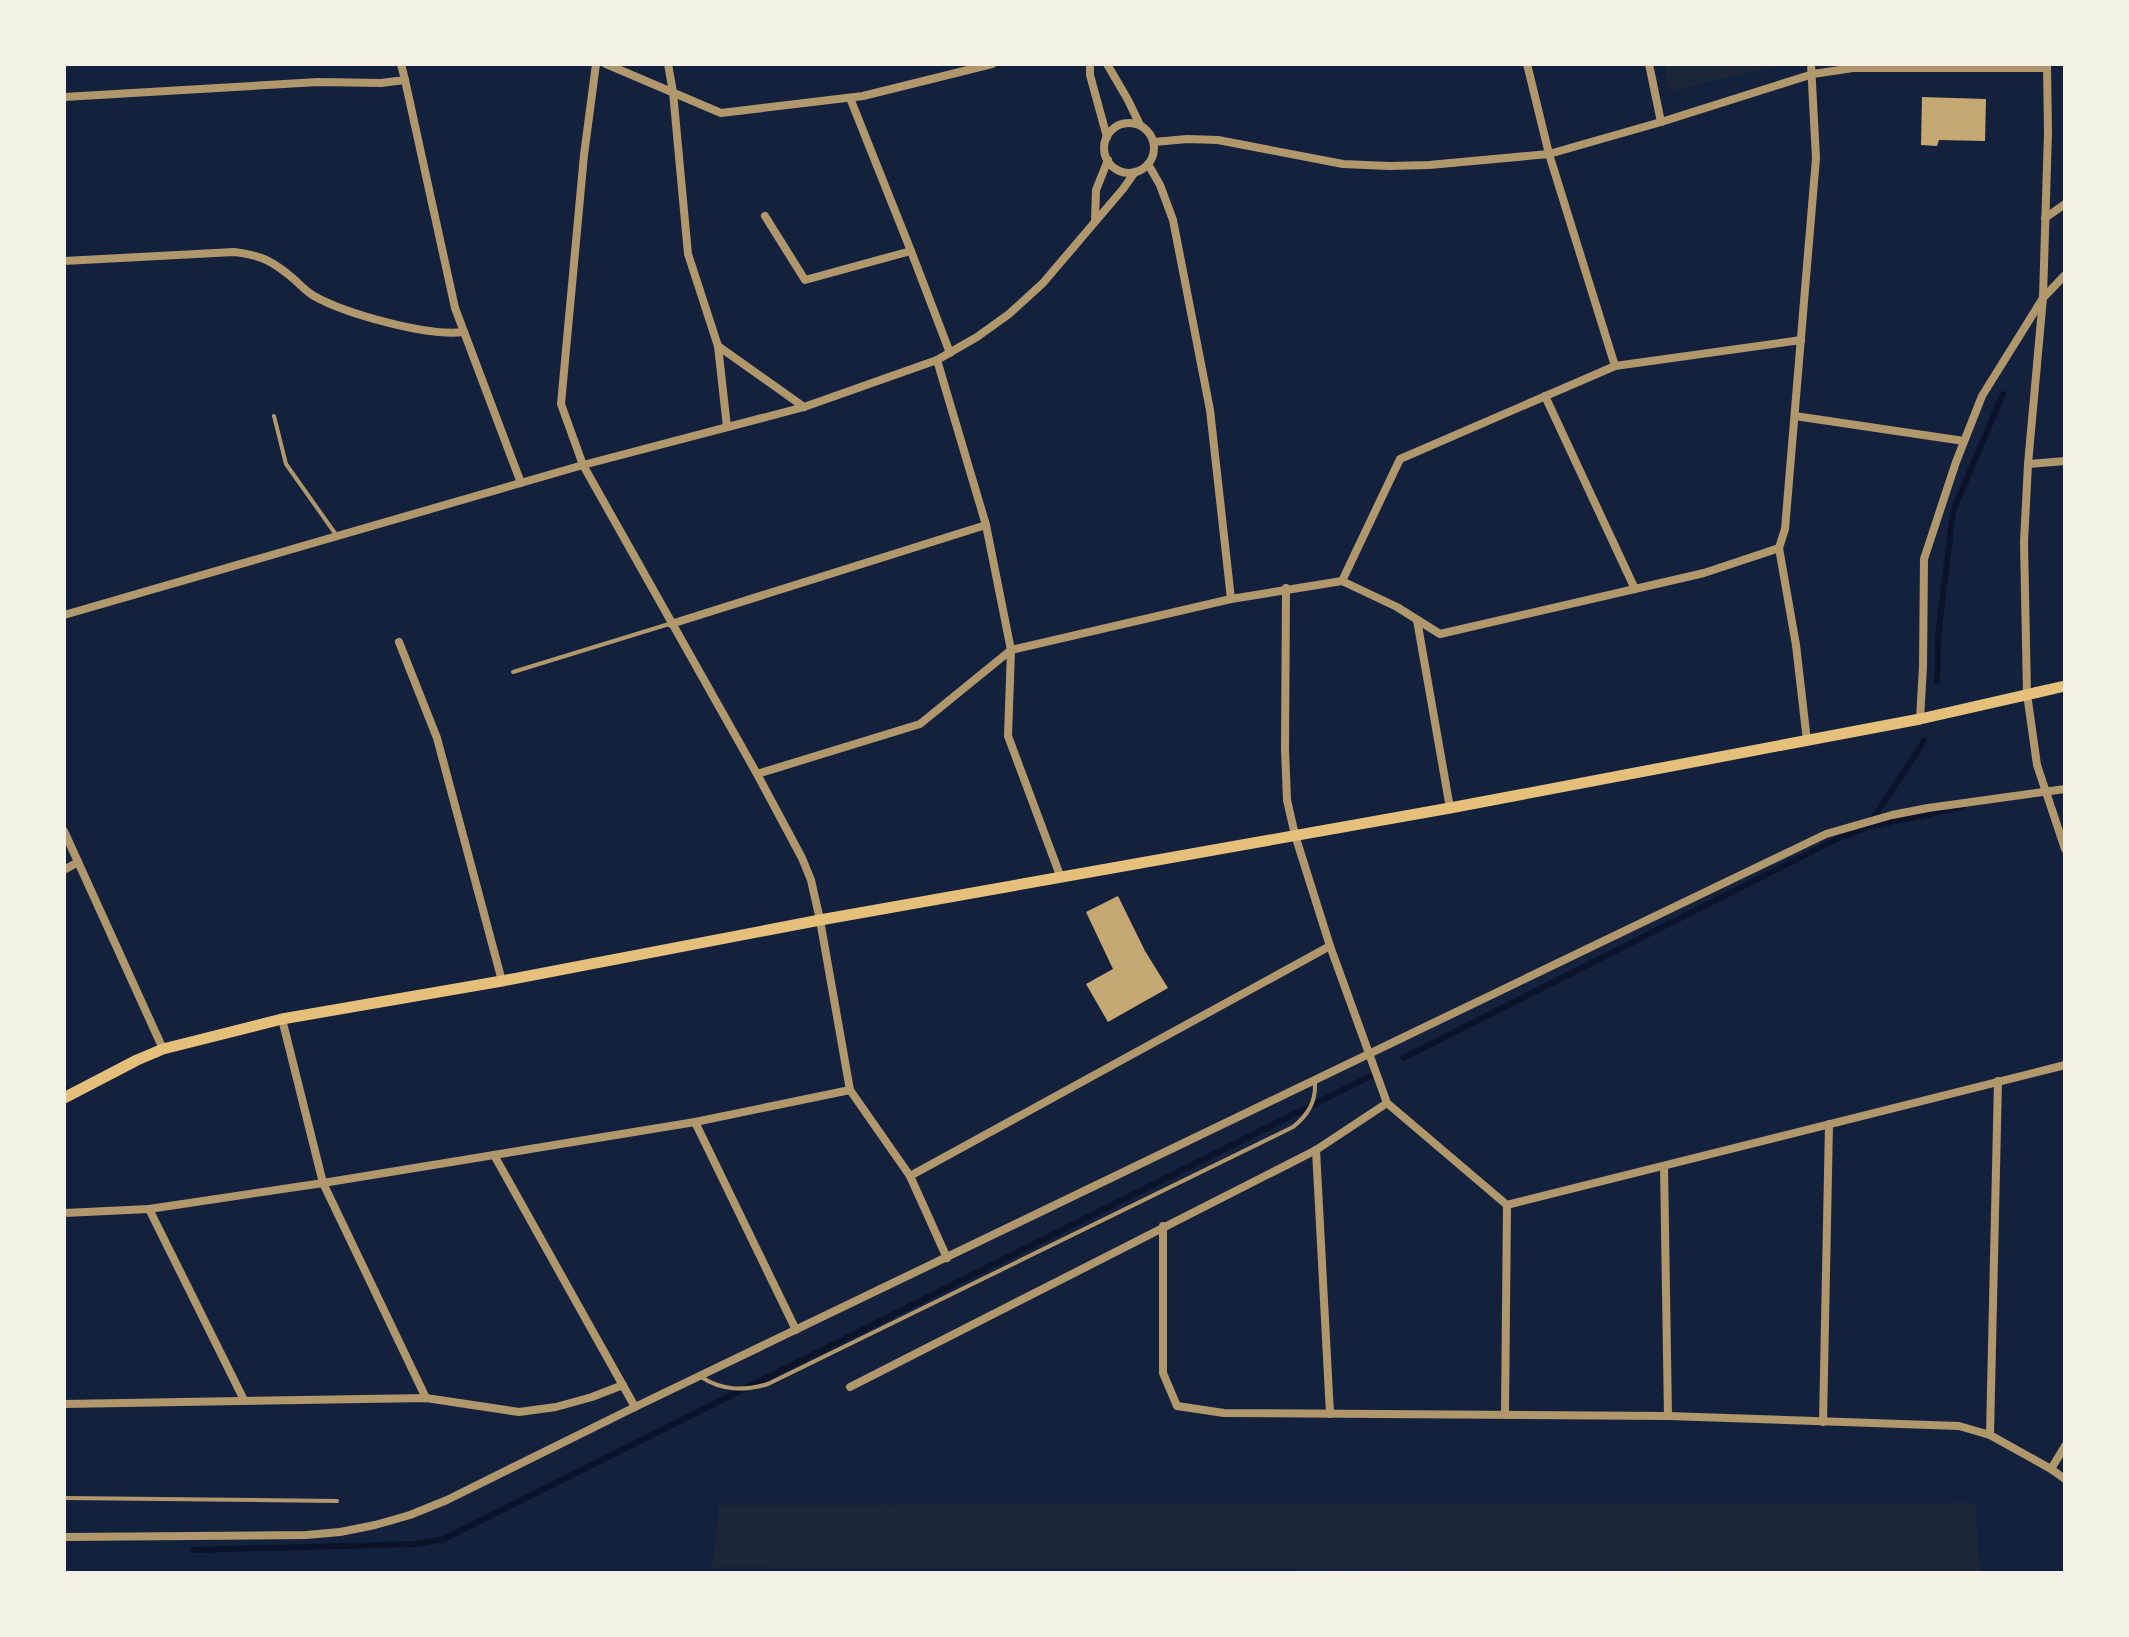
<svg xmlns="http://www.w3.org/2000/svg" width="2129" height="1637" viewBox="0 0 2129 1637" font-family="Literata,serif">
<rect width="100%" height="100%" fill="#14213d"/>
<!-- green -->
<g fill="#1d2539">
<polygon points="1665,64 1788,64 1669,91"/>
<polygon points="1975,1503 1980,1571 712,1567 719,1505"/>
</g>
<g fill="none" stroke-linecap="round" stroke-linejoin="round">
<!-- stream -->
<g stroke="#0b132b" stroke-width="6">
<polyline points="1937,681 1938,637 1953,511 2003,394"/>
<polyline points="1871,822 1924,741"/>
<polyline points="1403,1058 1835,840 1868,827 1963,807"/>
<polyline points="194,1550 415,1544 444,1539 1373,1075"/>
</g>
</g>
<!-- building -->
<g fill="#c6a872">
<polygon points="1922,97 1986,99 1985,141 1939,140 1937,146 1921,145"/>
<polygon points="1118,896 1145,951 1168,988 1108,1022 1086,984 1113,969 1086,912"/>
</g>
<g fill="none" stroke-linecap="round" stroke-linejoin="round">
<!-- service -->
<g stroke="#b1986c" stroke-width="4">
<polyline points="274,416 286,464 337,536"/>
<polyline points="513,672 669,624"/>
<path d="M701,1377C723,1391 744,1391 768,1384L1293,1127C1308,1115 1316,1102 1315,1082"/>
<polyline points="64,1498 337,1501"/>
</g>
<!-- minor -->
<g stroke="#b1986c" stroke-width="8">
<polyline points="596,64 584,155 561,404 583,465 757,774 802,858 811,880 820,920 850,1090 910,1176 947,1258"/>
<polyline points="606,64 721,113 863,96 992,64"/>
<polyline points="668,64 673,92 688,254 718,346 727,427"/>
<polyline points="1090,64 1090,75 1107,137"/>
<polyline points="1107,64 1128,100 1140,125"/>
<polyline points="1527,64 1549,154 1615,366"/>
<polyline points="1649,64 1661,122"/>
<polyline points="2047,64 2048,132 2043,298 2028,464 2024,542 2027,694 2037,765 2065,849"/>
<polyline points="405,80 455,308 521,483"/>
<polyline points="64,97 318,82 381,83 405,80 401,64"/>
<polyline points="850,98 911,251 950,353"/>
<circle cx="1129" cy="148" r="25"/>
<polyline points="1154,142 1187,139 1218,140 1343,164 1389,166 1429,165 1549,154 1661,122 1813,74 1853,68 2047,68"/>
<polyline points="1148,164 1160,185 1173,220 1210,410 1231,599"/>
<polyline points="765,216 805,280 911,251"/>
<polyline points="2045,218 2065,204"/>
<polyline points="1095,221 1096,190 1108,160"/>
<path d="M64,261L234,252C262,255 274,262 295,280C301,286 307,292 314,296C346,314 429,337 464,332"/>
<polyline points="718,346 804,407"/>
<polyline points="937,360 986,525 1011,650 1008,736 1061,878"/>
<polyline points="1545,396 1635,589"/>
<polyline points="1795,416 1964,441"/>
<polyline points="2028,464 2065,461"/>
<polyline points="1779,548 1796,645 1807,741"/>
<polyline points="1342,581 1400,459 1615,366 1801,340"/>
<polyline points="1286,588 1285,749 1287,800 1295,835 1330,946 1387,1103 1507,1205"/>
<polyline points="64,615 583,465 804,407 937,360 977,337 1009,314 1043,283 1123,189 1135,172"/>
<polyline points="1417,620 1450,808"/>
<polyline points="671,624 986,525"/>
<polyline points="399,642 437,738 502,981"/>
<polyline points="1920,719 1923,667 1924,559 1956,462 1982,396 2043,298 2065,275"/>
<polyline points="757,774 920,724 1011,650 1231,599 1342,581 1397,607 1440,634 1704,573 1779,548 1785,529 1816,158 1811,64"/>
<polyline points="64,831 163,1049"/>
<polyline points="64,870 78,862"/>
<polyline points="282,1019 323,1183 426,1398"/>
<polyline points="695,1122 796,1330"/>
<polyline points="1316,1150 1330,1414"/>
<polyline points="494,1155 635,1407"/>
<polyline points="1664,1166 1668,1416"/>
<polyline points="910,1176 1330,946"/>
<polyline points="1507,1205 2065,1065"/>
<polyline points="149,1209 244,1400"/>
<polyline points="64,1213 149,1209 323,1183 695,1122 850,1090"/>
<polyline points="1163,1226 1163,1373 1177,1406 1224,1413 1668,1416 1959,1426 1990,1435 2051,1469 2065,1479"/>
<polyline points="850,1387 1316,1150 1387,1103"/>
<polyline points="64,1404 426,1398 519,1412 556,1407 592,1397 623,1385"/>
<polyline points="1505,1415 1507,1205"/>
<polyline points="1823,1422 1829,1124"/>
<polyline points="1990,1435 1998,1081"/>
<polyline points="2051,1469 2065,1446"/>
<polyline points="64,1537 306,1535 340,1532 375,1525 410,1515 447,1500 635,1407 1826,834 1892,815 1928,808 2065,789"/>
</g>
<!-- secondary -->
<polyline stroke="#e5c07b" stroke-width="11" points="64,1098 137,1060 163,1049 282,1019 502,981 820,920 1450,808 1920,719 2065,686"/>
</g>
<!-- border -->
<rect width="2129" height="1637" fill="none" stroke="#f6f1e7" stroke-width="132"/>
</svg>
